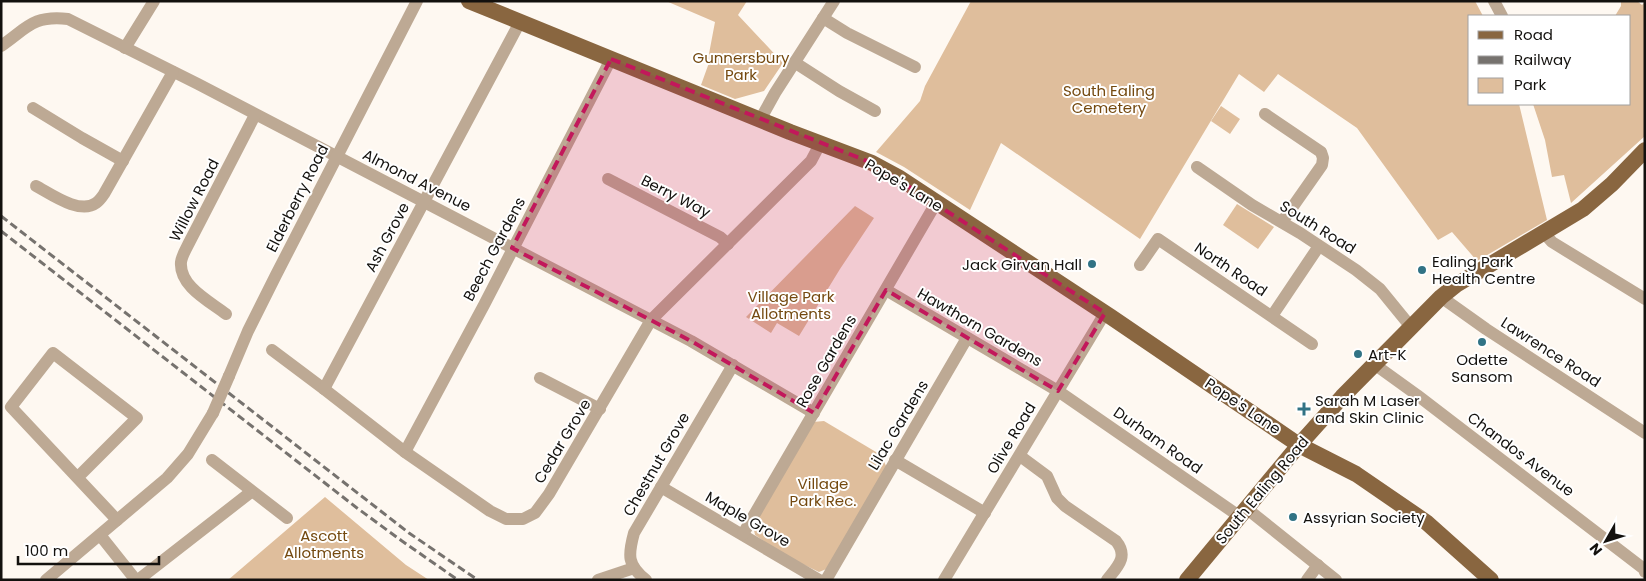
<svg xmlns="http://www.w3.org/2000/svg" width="1646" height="581" viewBox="0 0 1646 581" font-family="Poppins,sans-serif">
<rect width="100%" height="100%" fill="#fef8f1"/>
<!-- green -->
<g fill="#dfbe9c">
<polygon points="666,1 747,1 738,15 783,63 764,91 735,99 701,85 710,60 708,59 715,22"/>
<polygon points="971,1 1475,1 1483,16 1470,16 1470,104 1519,104 1547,220 1477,261 1452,232 1438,240 1357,128 1278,74 1264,92 1239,74 1140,239 1001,143 970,210 904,167 876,152 920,101 925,86"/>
<polygon points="1621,1 1637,1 1642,5 1645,2 1645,136 1571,203 1564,175 1552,177 1545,140 1533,104 1630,104 1630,16 1615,16 1621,6"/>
<polygon points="1221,106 1240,119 1230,134 1211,121"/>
<polygon points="1237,204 1274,227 1258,249 1223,225"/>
<polygon points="855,206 874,218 840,269 799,336 777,323 771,333 746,317"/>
<polygon points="824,421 881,455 887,468 829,568 819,572 784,555 755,535 753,525 813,422"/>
<polygon points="325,497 406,565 429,580 228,580"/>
</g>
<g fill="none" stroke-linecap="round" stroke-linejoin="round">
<!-- minor -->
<g stroke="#bda994" stroke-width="12">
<polyline points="1494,1 1502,16"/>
<polyline points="823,18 847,33 915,67"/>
<path d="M1,46C27,28 33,15 68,19L198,84L691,341L814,413"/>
<polyline points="125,48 154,1"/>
<polyline points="794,62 839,91 875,111"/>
<polyline points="33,108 82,138 123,161"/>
<polyline points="1265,114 1321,152 1323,158 1322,165 1282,222"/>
<polyline points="760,120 775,93 834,1"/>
<polyline points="1197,167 1252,205 1300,233 1356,270 1380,289 1411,327"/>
<polyline points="608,179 720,237 728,244"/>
<path d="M36,186C51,194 80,215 96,203C99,201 102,197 104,194L173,72"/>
<polyline points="1544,233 1552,242 1645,299"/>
<polyline points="1140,265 1158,239 1312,344"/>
<polyline points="886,290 1058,391 1239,516"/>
<polyline points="1441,297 1486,329 1645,433"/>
<path d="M226,314C209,301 179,286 181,262C182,255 187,247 190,241L255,115"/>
<polyline points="1272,316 1319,246"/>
<polyline points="272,350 324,389 405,452 490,511 506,519 523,519 535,513 549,494 651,320 811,161 820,144"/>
<polyline points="1374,364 1417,395 1644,569 1645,572"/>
<polyline points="229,376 248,331 276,275 417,1"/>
<polyline points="540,378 600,409"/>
<polyline points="324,389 520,22"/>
<polyline points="405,452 484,305 611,59"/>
<path d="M1020,456L1047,476L1057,498L1065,506L1116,541C1129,557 1117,567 1107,580"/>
<polyline points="212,460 287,518"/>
<polyline points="895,460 985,513"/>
<polyline points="78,477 137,418 53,353 11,407 117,520"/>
<polyline points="661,487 819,580"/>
<polyline points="1246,508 1336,580"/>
<polyline points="743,534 936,203"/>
<polyline points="100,535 135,579 138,580"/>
<polyline points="46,580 167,478 188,454 213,413"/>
<polyline points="138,580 251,492"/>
<polyline points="598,580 634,568"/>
<path d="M646,580C627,565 628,555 634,533L733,365"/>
<polyline points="826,580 967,338"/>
<polyline points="944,580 1105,313"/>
<polyline points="1307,580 1318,565"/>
</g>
<!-- major -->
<g stroke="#896640" stroke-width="16">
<polyline points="469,1 790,132 872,163 898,177 1111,317 1299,445 1356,474 1426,522 1491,580"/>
<polyline points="1187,580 1299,445 1342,397 1441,297 1456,285 1583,209 1612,184 1645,150"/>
</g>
<!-- rail -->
<g stroke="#76726e" stroke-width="3" stroke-dasharray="8 4" stroke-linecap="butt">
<polyline points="1,216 409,533 478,580"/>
<polyline points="1,231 357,508 402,541 458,580"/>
</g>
<!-- minor-bridge -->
<polyline stroke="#bda994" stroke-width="12" points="213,413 229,376"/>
</g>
<!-- marked area -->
<path fill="#c2185b" fill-opacity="0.2" stroke="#c2185b" stroke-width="4" stroke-dasharray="10 6" stroke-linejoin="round" d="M611,59L872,163L1105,313L1058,391L886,290L814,413L691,341L512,248Z"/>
<!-- markers -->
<g fill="#317385" stroke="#fff" stroke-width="2">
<circle cx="1092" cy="264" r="5"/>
<circle cx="1422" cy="270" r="5"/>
<circle cx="1482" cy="342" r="5"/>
<circle cx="1358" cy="354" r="5"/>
<path d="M1301.5 401.5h5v5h5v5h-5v5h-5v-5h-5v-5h5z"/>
<circle cx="1293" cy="517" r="5"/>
</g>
<g text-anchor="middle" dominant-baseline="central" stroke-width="4" stroke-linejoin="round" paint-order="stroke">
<!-- park labels -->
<g font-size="15" fill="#74490f" stroke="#fff">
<text x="741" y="57">Gunnersbury<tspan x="741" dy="17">Park</tspan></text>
<text x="1109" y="90">South Ealing<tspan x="1109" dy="17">Cemetery</tspan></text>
<text x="791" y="296">Village Park<tspan x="791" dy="17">Allotments</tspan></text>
<text x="823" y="483">Village<tspan x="823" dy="17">Park Rec.</tspan></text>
<text x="324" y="535">Ascott<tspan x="324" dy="17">Allotments</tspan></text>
</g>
<!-- street labels -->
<g font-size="15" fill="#13110e" stroke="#fff">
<text transform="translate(417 180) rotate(27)">Almond Avenue</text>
<text transform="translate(904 185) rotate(31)">Pope's Lane</text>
<text transform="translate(676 196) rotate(27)">Berry Way</text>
<text transform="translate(297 198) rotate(-63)">Elderberry Road</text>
<text transform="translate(194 200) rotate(-63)">Willow Road</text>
<text transform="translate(1318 227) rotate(32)">South Road</text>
<text transform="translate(387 237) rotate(-62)">Ash Grove</text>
<text transform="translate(494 249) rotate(-62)">Beech Gardens</text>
<text transform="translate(1231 269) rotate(34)">North Road</text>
<text transform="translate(980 327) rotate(30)">Hawthorn Gardens</text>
<text transform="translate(1551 352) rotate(33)">Lawrence Road</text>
<text transform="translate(826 361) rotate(-60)">Rose Gardens</text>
<text transform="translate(1243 406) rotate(34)">Pope's Lane</text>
<text transform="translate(898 425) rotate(-59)">Lilac Gardens</text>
<text transform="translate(1011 438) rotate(-59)">Olive Road</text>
<text transform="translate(1158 440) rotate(35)">Durham Road</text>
<text transform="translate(562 441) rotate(-59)">Cedar Grove</text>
<text transform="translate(1521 454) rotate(37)">Chandos Avenue</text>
<text transform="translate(656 464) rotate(-60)">Chestnut Grove</text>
<text transform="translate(1262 490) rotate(-50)">South Ealing Road</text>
<text transform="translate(748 519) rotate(30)">Maple Grove</text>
</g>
<!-- poi labels -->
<g font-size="15" fill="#13110e" stroke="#fff" text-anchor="start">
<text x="1432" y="261">Ealing Park<tspan x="1432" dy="17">Health Centre</tspan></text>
<text x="1082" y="264" text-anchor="end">Jack Girvan Hall</text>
<text x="1368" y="354">Art-K</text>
<text x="1482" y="359" text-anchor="middle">Odette<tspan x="1482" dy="17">Sansom</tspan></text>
<text x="1315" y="400">Sarah M Laser<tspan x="1315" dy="17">and Skin Clinic</tspan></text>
<text x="1303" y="517">Assyrian Society</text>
</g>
</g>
<!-- border -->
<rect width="1646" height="581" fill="none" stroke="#13110e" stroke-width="5"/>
<!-- legend -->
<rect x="1468" y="15" width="162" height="90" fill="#ffffff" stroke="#a1a09f"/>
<rect x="1478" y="31" width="25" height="8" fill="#896640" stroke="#a1a09f"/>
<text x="1514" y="40" font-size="15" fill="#13110e">Road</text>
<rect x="1478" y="56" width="25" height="8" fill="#76726e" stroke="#a1a09f"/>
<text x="1514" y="65" font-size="15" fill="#13110e">Railway</text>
<rect x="1478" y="78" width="25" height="15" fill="#dfbe9c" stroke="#a1a09f"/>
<text x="1514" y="90" font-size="15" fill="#13110e">Park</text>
<!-- north arrow -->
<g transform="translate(1606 541) rotate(231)" stroke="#ffffff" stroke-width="4" paint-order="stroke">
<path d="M0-4L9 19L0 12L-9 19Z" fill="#13110e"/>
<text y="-8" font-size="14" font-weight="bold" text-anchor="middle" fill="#13110e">N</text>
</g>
<!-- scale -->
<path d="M18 556v8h141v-8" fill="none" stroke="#13110e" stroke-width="2.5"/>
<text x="25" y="556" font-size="15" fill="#13110e" stroke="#ffffff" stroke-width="4" paint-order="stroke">100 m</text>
</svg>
